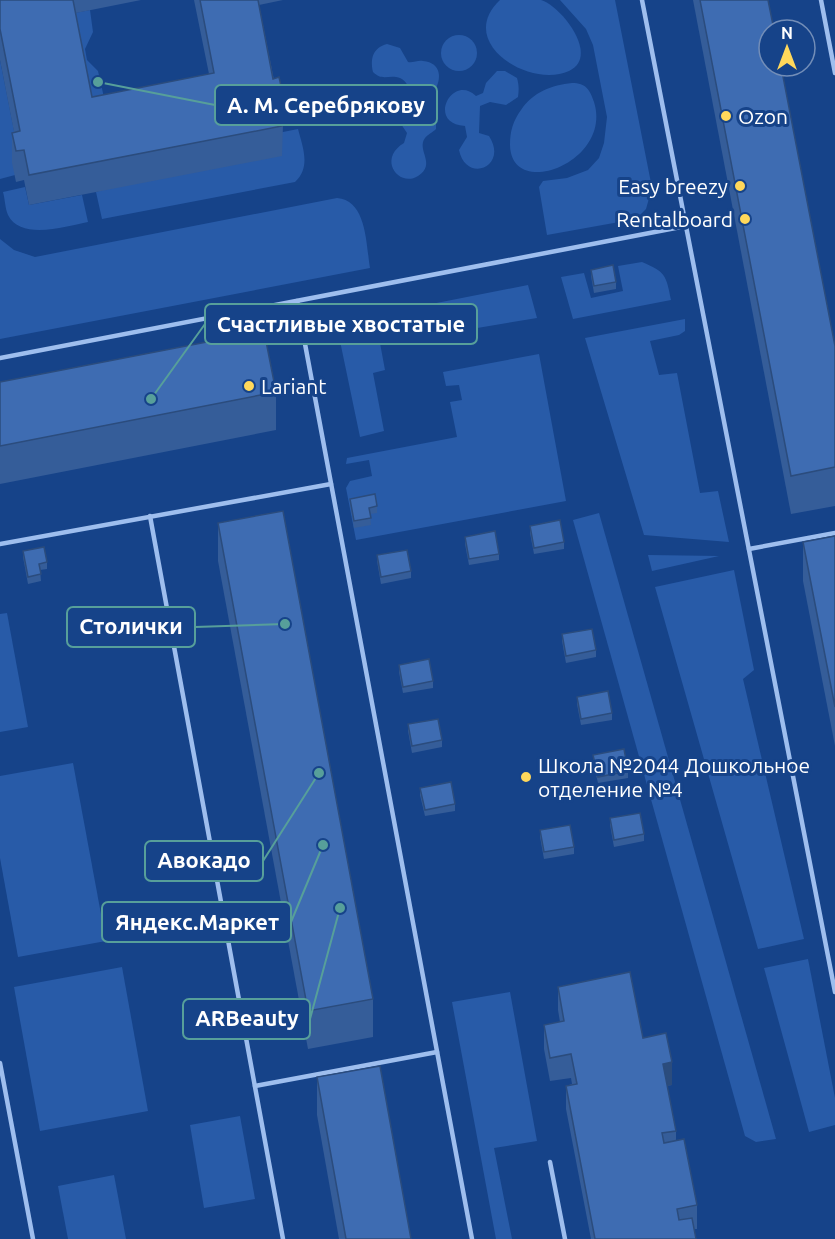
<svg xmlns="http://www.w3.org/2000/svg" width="835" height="1239" viewBox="0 0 835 1239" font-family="Ubuntu,sans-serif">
<rect width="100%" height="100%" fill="#164389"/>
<!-- green -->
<g fill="#285ba8">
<path d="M500,0C511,0 532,0 541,0C560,5 601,56 569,71C529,89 455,42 500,0Z"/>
<polygon points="560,0 615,0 652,188 646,209 636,219 547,235 539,187 543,181 567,178 588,170 599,158 604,143 607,117 593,45 586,29"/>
<polygon points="90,10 93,32 85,49 87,60 98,71 110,124 92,127 70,14"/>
<circle cx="459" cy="53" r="18"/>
<path d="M387,44L400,48L408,62C413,63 418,60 423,61C442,63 442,79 434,92C404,101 413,79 396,77C386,76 381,80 373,72C370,58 373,48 387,44Z"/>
<polygon points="0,60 20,161 15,175 0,179"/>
<path d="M497,71H505L517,78C519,85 519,90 518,97L506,105L490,102L480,106L479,133L489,136C509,167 466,184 459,150L467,137L465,126C426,124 452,73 476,96L483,93L486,83Z"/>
<path d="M572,83C586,83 590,90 594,102C613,162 511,201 510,145C510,131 513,121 521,110C533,92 552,85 572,83Z"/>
<path d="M420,103L427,105L436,113V129C433,132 427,135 425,138C416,150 437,164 418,176C399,188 377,159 404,143L407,133L401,124C402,111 407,106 420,103Z"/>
<path d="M298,129C303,148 311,167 295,182L102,219L96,192L278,133Z"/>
<path d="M25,187L29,205L82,195L88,222C67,226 21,241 8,215C5,208 5,199 3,192Z"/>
<path d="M337,198C367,200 366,245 370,268L0,339V239L14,250L35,257Z"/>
<path d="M642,262C665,272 666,274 671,300L573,319L561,277L584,273L591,298L623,291L618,266Z"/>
<polygon points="528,285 537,318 412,339 406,309"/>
<path d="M374,311L385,370L373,373L384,431L360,437L340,341L321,345C322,313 348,316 374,311Z"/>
<polygon points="685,319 685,331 679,335 650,341 659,375 677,373 700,493 718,491 729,542 644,535 585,338"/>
<polygon points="539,354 566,501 356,540 346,488 350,481 372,476 369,460 346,464 347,458 457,437 450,402 462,400 459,385 446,386 443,372"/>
<polygon points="599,513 776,1139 756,1142 745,1136 573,520"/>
<polygon points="648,555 719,556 652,571"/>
<polygon points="734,570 754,670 743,679 804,939 758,949 655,587"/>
<polygon points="7,613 28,727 0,732 0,614"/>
<polygon points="73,763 106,941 18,957 0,858 0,776"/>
<polygon points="808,959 835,1098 835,1125 809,1132 764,968"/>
<polygon points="122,967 148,1111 40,1131 14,987"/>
<polygon points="510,992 537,1141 494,1148 512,1239 496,1239 452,1002"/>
<polygon points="240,1116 255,1199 204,1208 190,1125"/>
<polygon points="114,1175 126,1239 68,1239 58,1186"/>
</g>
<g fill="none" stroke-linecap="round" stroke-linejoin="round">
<!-- service -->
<g stroke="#9ebeee" stroke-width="4.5">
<polyline points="642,0 835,992"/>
<polyline points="821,0 835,73"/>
<polyline points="297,301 472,1239"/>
<polyline points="0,358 686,226"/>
<polyline points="150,516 283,1239"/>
<polyline points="0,544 331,484"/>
<polyline points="749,549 835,533"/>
<polyline points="0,1063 33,1239"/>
<polyline points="255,1086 437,1052"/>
<polyline points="550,1162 565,1239"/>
</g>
</g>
<!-- wall -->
<g fill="#355d99">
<polygon points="0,0 141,0 76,13 92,97 209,74 194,0 283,0 259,5 283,125 282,156 29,205 24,180 16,182 12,163 12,133 14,132 0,60"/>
<polygon points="693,0 768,0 835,346 835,506 791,514"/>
<polygon points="591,270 616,282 616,289 594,293 591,276"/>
<polygon points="0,382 276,392 276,430 0,484"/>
<polygon points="350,499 377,506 377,513 370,514 371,525 354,528 350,505"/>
<polygon points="218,523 373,999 373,1037 308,1049 218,561"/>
<polygon points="530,526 564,542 564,549 534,554 530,533"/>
<polygon points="835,536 835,746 803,581 803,542"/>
<polygon points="465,537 499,554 499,560 469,565 465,544"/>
<polygon points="23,551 47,562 47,569 40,570 41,581 28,584 23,557"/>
<polygon points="377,555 411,571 411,578 381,584 377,561"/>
<polygon points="562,634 596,650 596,657 566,663 562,641"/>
<polygon points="399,665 433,681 433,688 403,693 399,672"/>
<polygon points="577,697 612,713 612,720 581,725 577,704"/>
<polygon points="408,724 442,740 442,747 412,753 408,731"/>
<polygon points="593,755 628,771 628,778 598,783 593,762"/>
<polygon points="420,788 455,804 455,811 425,816 420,795"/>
<polygon points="610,818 644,834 644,841 614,847 610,825"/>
<polygon points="540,830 574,847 574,854 544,859 540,837"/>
<polygon points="558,987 643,1038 672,1085 667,1086 676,1131 676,1141 697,1205 697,1229 694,1229 696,1239 591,1239 566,1109 566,1086 572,1084 571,1078 550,1081 544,1049 544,1025 560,1022 558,1010"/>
<polygon points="317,1077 411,1239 339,1239 317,1115"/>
</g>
<!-- shaded-wall -->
<g fill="#2b4c7d">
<polygon points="283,95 283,125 277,127 277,96"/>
<polygon points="672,1062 672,1085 663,1087 663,1064"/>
</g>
<!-- building -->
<g fill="#3e6cb2" stroke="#2b4c7d" stroke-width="1.5">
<polygon points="0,0 73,0 92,97 214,73 200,0 258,0 273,79 279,77 283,95 277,96 282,126 29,175 24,150 16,151 12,133 20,131 0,29"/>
<polygon points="700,0 768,0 774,30 769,30 769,66 781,66 835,346 835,467 791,476"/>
<polygon points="613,265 616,282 594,286 591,270"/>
<polygon points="264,331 276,392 0,446 0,382"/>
<polygon points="375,494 377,506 369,508 371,518 354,521 350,499"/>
<polygon points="283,511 373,999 308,1011 218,523"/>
<polygon points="560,520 564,542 534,548 530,526"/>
<polygon points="495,531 499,554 469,559 465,537"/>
<polygon points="835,536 835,707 803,542"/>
<polygon points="44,547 47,562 39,564 41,574 28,577 23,551"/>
<polygon points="407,550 411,571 381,577 377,555"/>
<polygon points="592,629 596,650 566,656 562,634"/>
<polygon points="429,659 433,681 403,687 399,665"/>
<polygon points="608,691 612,713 581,719 577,697"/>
<polygon points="438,719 442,740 412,746 408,724"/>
<polygon points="624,749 628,771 598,777 593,755"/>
<polygon points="451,782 455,804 425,810 420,788"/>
<polygon points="640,813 644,834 614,840 610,818"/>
<polygon points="570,825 574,847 544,852 540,830"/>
<polygon points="630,972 643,1038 666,1033 672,1062 663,1064 676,1131 662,1133 664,1143 684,1139 697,1205 677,1209 679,1220 692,1218 696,1239 595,1239 566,1086 577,1084 571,1054 550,1058 544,1025 564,1021 558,987"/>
<polygon points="380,1066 411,1239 346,1239 317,1077"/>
</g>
<!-- markers -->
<g fill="#ffd85b" stroke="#164389" stroke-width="2">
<circle cx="726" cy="116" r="6"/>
<circle cx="740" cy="186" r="6"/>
<circle cx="745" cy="219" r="6"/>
<circle cx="249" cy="386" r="6"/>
<circle cx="526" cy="777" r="6"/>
</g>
<g text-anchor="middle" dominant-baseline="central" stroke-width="6" stroke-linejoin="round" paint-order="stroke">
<!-- poi labels -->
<g font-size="21" fill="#fff" stroke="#164389" text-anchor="start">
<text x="738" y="116">Ozon</text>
<text x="728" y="186" text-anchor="end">Easy breezy</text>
<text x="733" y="219" text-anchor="end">Rentalboard</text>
<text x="261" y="386">Lariant</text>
<text x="538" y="765">Школа №2044 Дошкольное<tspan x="538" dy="24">отделение №4</tspan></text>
</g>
</g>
<!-- callouts -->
<path fill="none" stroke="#579f9a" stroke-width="2" d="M98 82L215 105M151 399L205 324M285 624L195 627M319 773L263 861M323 845L291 922M340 908L310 1019"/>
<g fill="#579f9a" stroke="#164389" stroke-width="2">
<circle cx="98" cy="82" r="6"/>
<circle cx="151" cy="399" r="6"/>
<circle cx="285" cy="624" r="6"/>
<circle cx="319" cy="773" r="6"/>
<circle cx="323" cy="845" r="6"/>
<circle cx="340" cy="908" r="6"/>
</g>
<g fill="#164389" stroke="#579f9a" stroke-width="2">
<rect x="215" y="85" width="222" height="40" rx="6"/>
<rect x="205" y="304" width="272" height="40" rx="6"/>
<rect x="67" y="607" width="128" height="40" rx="6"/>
<rect x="145" y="841" width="118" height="40" rx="6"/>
<rect x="102" y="902" width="189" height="40" rx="6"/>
<rect x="183" y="999" width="127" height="40" rx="6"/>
</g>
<g font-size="22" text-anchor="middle" font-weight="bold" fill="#fff">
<text x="326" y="113">А. М. Серебрякову</text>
<text x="341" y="332">Счастливые хвостатые</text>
<text x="131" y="634">Столички</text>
<text x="204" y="868">Авокадо</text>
<text x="197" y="930">Яндекс.Маркет</text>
<text x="247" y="1026">ARBeauty</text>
</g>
<!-- north arrow -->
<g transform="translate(787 48)"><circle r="28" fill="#164389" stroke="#738eb8" stroke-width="1.5"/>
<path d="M0-4.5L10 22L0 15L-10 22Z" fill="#ffd85b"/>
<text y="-9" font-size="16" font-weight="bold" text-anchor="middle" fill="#ffffff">N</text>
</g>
</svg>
